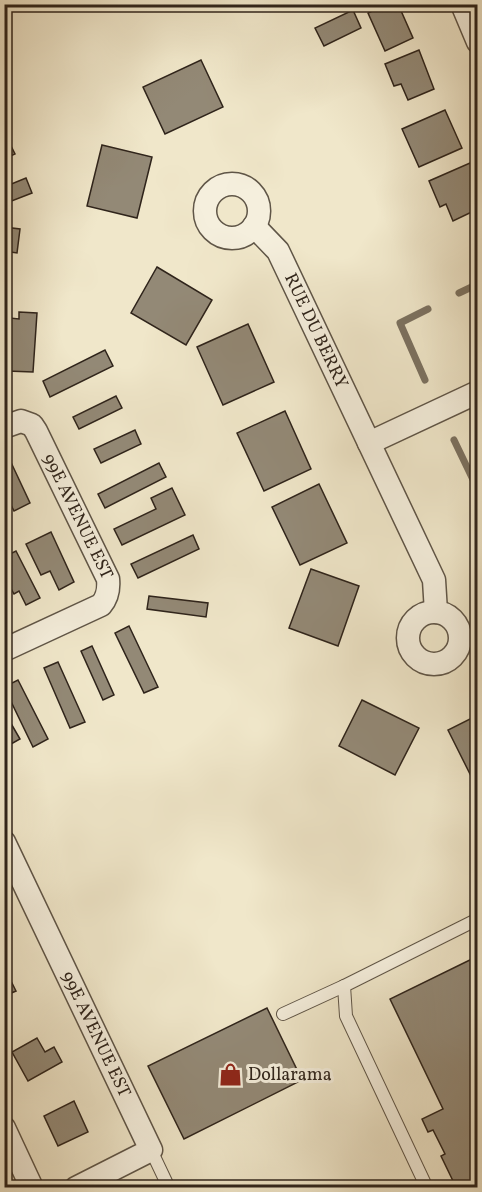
<svg xmlns="http://www.w3.org/2000/svg" width="482" height="1192" viewBox="0 0 482 1192" font-family="Vollkorn,serif">
<rect width="100%" height="100%" fill="#f0e7ca"/>
<filter id="stains"><feTurbulence type="fractalNoise" baseFrequency=".00333" numOctaves="4"/><feColorMatrix values="0 0 0 0 .2 0 0 0 0 .09 0 0 0 0 .02 0 0 0 .5 -.17"/></filter>
<radialGradient id="worn" r=".72"><stop offset=".6" stop-color="#630" stop-opacity="0"/><stop offset="1" stop-color="#630" stop-opacity=".3"/></radialGradient>
<g fill="none" stroke-linecap="round" stroke-linejoin="round">
<!-- stream -->
<g stroke="#7b7160" stroke-width="7">
<polyline points="459,293 478,284"/>
<polyline points="425,380 400,323 428,309"/>
<polyline points="454,440 478,490"/>
</g>
</g>
<!-- building -->
<g fill="#938976" stroke="#2f241b" stroke-width="1.5">
<polygon points="387,4 398,4 413,38 385,51 368,13"/>
<polygon points="353,10 361,28 324,46 315,28"/>
<polygon points="419,50 434,89 408,100 401,84 394,86 385,64"/>
<polygon points="201,60 223,107 165,134 143,87"/>
<polygon points="445,110 462,148 419,167 402,129"/>
<polygon points="9,142 15,154 4,159 4,144"/>
<polygon points="102,145 152,157 137,218 87,206"/>
<polygon points="470,163 478,180 478,209 453,221 446,204 440,207 429,181"/>
<polygon points="26,178 32,193 4,204 4,187"/>
<polygon points="4,227 20,229 17,253 4,251"/>
<polygon points="157,267 212,300 186,345 131,313"/>
<polygon points="19,312 37,313 33,372 7,371 10,318 19,319"/>
<polygon points="248,324 274,382 223,405 197,347"/>
<polygon points="105,350 113,366 50,397 43,381"/>
<polygon points="116,396 122,408 79,429 73,417"/>
<polygon points="285,411 311,469 264,491 237,433"/>
<polygon points="135,430 141,444 101,463 94,449"/>
<polygon points="8,456 30,503 14,511 4,491 4,458"/>
<polygon points="159,463 166,477 105,508 98,494"/>
<polygon points="319,484 347,543 300,565 272,507"/>
<polygon points="172,488 185,515 122,545 114,529 156,509 151,498"/>
<polygon points="51,532 74,582 59,590 50,571 41,575 26,544"/>
<polygon points="193,535 199,549 138,578 131,564"/>
<polygon points="16,551 40,598 26,605 19,591 14,594 4,576 4,557"/>
<polygon points="311,569 359,586 338,646 289,628"/>
<polygon points="149,596 208,603 206,617 147,609"/>
<polygon points="129,626 158,687 144,693 115,633"/>
<polygon points="92,646 114,695 103,700 81,651"/>
<polygon points="58,662 85,722 70,728 44,668"/>
<polygon points="18,680 48,739 33,747 4,687"/>
<polygon points="362,700 419,728 395,775 339,746"/>
<polygon points="478,715 478,773 471,776 448,730"/>
<polygon points="9,720 20,739 4,748 4,723"/>
<polygon points="478,956 478,1181 460,1188 457,1181 454,1183 441,1156 445,1154 433,1130 428,1132 422,1119 443,1109 390,999"/>
<polygon points="4,967 16,991 4,996"/>
<polygon points="267,1008 302,1080 184,1139 148,1066"/>
<polygon points="37,1038 45,1052 54,1047 62,1062 28,1081 12,1052"/>
<polygon points="74,1101 88,1132 58,1146 44,1116"/>
</g>
<g fill="none" stroke-linecap="round" stroke-linejoin="round">
<defs>
<g id="service">
<polyline points="283,1014 344,986"/>
<polyline points="151,1150 169,1188"/>
<polyline points="427,1188 346,1016 344,986 478,919"/>
</g>
<g id="minor">
<polyline points="462,4 478,42"/>
<circle cx="232" cy="211" r="27"/>
<path id="s1" d="M254,226L278,251L434,580L436,612"/>
<path id="s2" d="M4,427L21,421L32,425L36,431L108,579C109,589 108,597 101,605L4,650"/>
<polyline points="369,443 478,392"/>
<circle cx="434" cy="638" r="26"/>
<path id="s3" d="M4,842L151,1150L76,1188"/>
<polyline points="4,1128 32,1188"/>
</g>
</defs>
<!-- service casing -->
<use href="#service" stroke="#5f5547" stroke-width="14"/>
<!-- minor casing -->
<use href="#minor" stroke="#5f5547" stroke-width="25"/>
<!-- service -->
<use href="#service" stroke="#f5efdd" stroke-width="12"/>
<!-- minor -->
<use href="#minor" stroke="#f5efdd" stroke-width="22"/>
</g>
<!-- icons -->
<defs>
<symbol id="shop-bare" viewBox="-9 -9 18 18"><path d="M-5-2.5h2.3a2.7 3.5 0 0 1 5.4 0H5L5.5 6h-11ZM-1.5-2.5h3a1.5 2.3 0 0 0-3 0Z" fill="#8f2418" stroke="#f5efdd" stroke-width="2.5" paint-order="stroke"/></symbol>
</defs>
<g fill-rule="evenodd">
<use href="#shop-bare" x="214" y="1058" width="33" height="33"/>
</g>
<g text-anchor="middle" dominant-baseline="central" stroke-width="6" stroke-linejoin="round" paint-order="stroke">
<!-- street labels -->
<g font-size="18" fill="#2f241b" stroke="#f5efdd">
<text stroke="none"><textPath href="#s1" startOffset="123">RUE DU BERRY</textPath></text>
<text stroke="none"><textPath href="#s2" startOffset="132">99E AVENUE EST</textPath></text>
<text stroke="none"><textPath href="#s3" startOffset="213">99E AVENUE EST</textPath></text>
</g>
<!-- poi labels -->
<g font-size="18" fill="#2f241b" stroke="#f5efdd" text-anchor="start">
<text x="248" y="1075">Dollarama</text>
</g>
</g>
<!-- margin -->
<rect width="482" height="1192" fill="none" stroke="#f0e7ca" stroke-width="24"/>
<rect x="6" y="6" width="470" height="1180" fill="none" stroke="#2f241b" stroke-width="3"/>
<rect x="12" y="12" width="458" height="1168" fill="none" stroke="#2f241b" stroke-width="1.5"/>
<rect width="100%" height="100%" filter="url(#stains)"/>
<rect width="100%" height="100%" fill="url(#worn)"/>
</svg>
